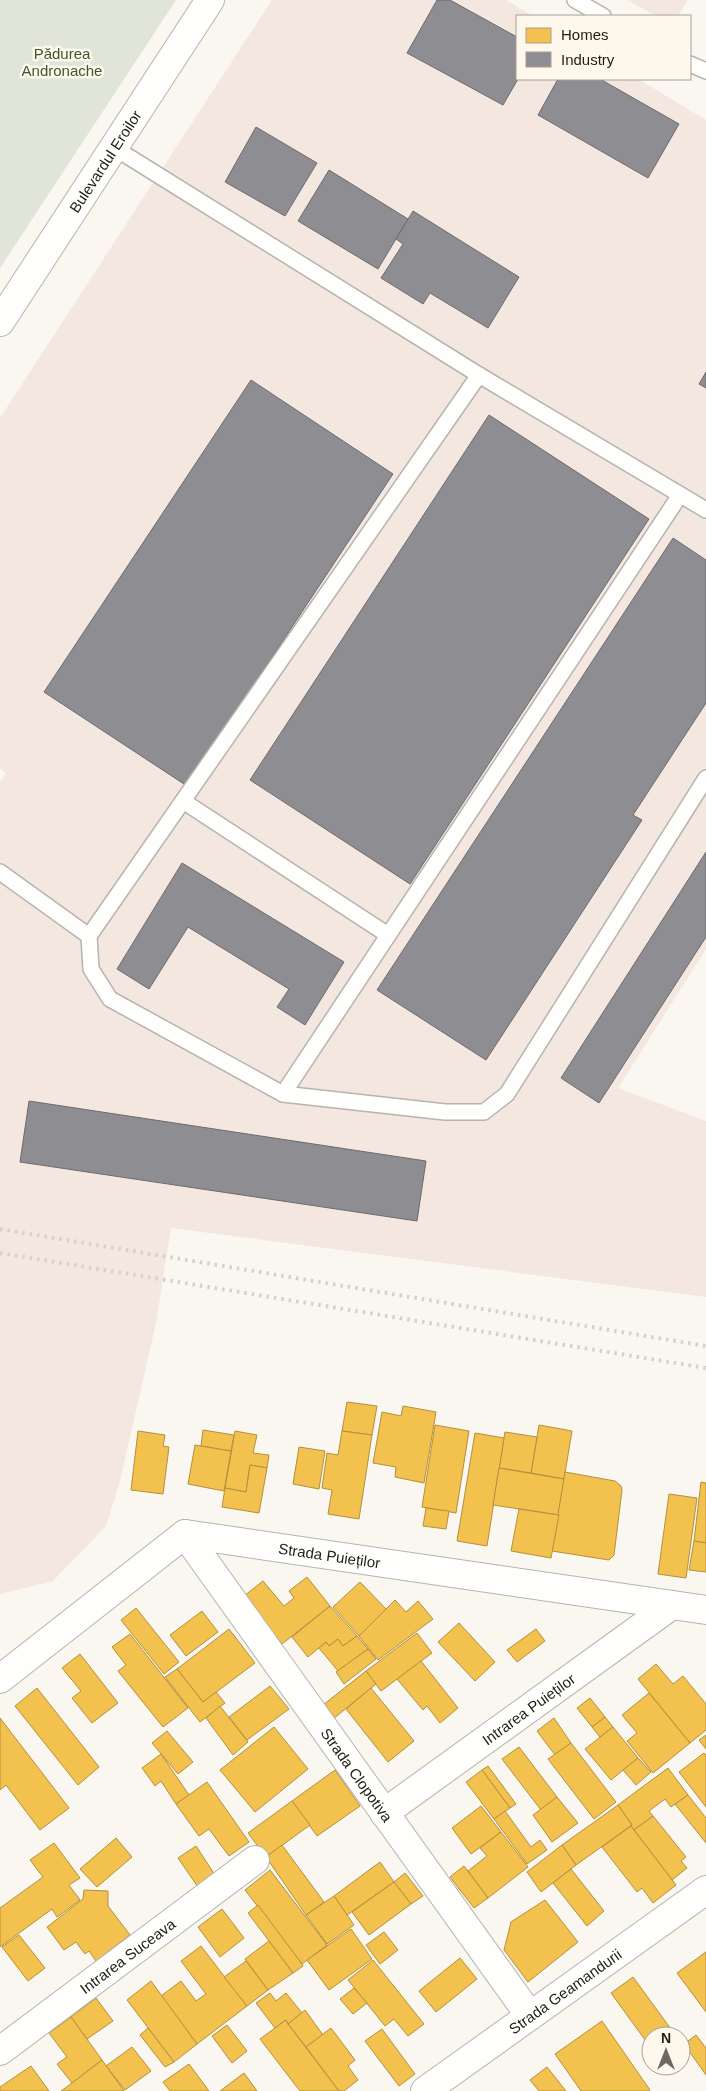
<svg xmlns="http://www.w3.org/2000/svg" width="706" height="2091" viewBox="0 0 706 2091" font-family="Arial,sans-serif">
<rect width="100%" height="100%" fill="#faf6f0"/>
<!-- industrial -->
<g fill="#f3e7e0">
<polygon points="272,0 506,0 533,16 517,16 517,79 638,79 706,120 706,949 618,1088 706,1121 706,1297 171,1228 156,1323 120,1481 106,1526 53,1581 0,1594 0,782 6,773 0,769 0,418"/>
<polygon points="627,0 688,0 678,16 656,16"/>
</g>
<!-- green -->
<polygon fill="#e0e5d8" points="0,0 176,0 0,268"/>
<!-- homes -->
<g fill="#f2c14e" stroke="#b3903d">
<polygon points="347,1402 377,1406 372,1435 342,1431"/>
<polygon points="403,1406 436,1412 424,1483 395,1477 396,1467 373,1463 382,1412 401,1416"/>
<polygon points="435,1425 469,1431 456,1513 422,1507"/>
<polygon points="539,1425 572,1431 564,1479 531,1473"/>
<polygon points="203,1430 234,1435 231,1451 201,1446"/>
<polygon points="138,1431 165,1435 163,1446 169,1447 163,1494 131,1490"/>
<polygon points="235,1431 257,1435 253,1453 269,1455 267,1468 250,1465 246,1492 225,1488"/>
<polygon points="342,1431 372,1435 359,1519 328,1514 332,1490 322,1488 327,1453 338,1455"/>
<polygon points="505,1432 537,1437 531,1473 499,1468"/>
<polygon points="475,1433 504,1438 487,1546 457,1541"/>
<polygon points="195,1445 231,1451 224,1491 188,1484"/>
<polygon points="299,1447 325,1451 319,1489 293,1484"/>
<polygon points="250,1465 267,1468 259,1513 222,1507 225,1488 246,1492"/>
<polygon points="499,1468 564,1479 559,1515 493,1505"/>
<polygon points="565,1472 615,1481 621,1486 622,1490 614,1555 609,1560 552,1551"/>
<polygon points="701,1482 706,1483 706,1543 694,1541"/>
<polygon points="669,1494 697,1498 686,1578 658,1574"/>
<polygon points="426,1508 449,1511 446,1529 423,1526"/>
<polygon points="519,1509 559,1515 551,1558 511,1551"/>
<polygon points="694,1541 706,1543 706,1572 689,1570"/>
<polygon points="307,1577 330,1606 282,1644 244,1596 263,1581 284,1606 294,1598 289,1591"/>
<polygon points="360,1582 386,1609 359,1636 333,1607"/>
<polygon points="395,1600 406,1612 418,1601 433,1619 378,1660 359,1636"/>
<polygon points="330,1606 357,1636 343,1646 338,1639 329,1646 326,1642 308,1657 292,1637"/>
<polygon points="136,1608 179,1662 164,1674 121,1620"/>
<polygon points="202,1611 218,1632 186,1656 170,1635"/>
<polygon points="459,1623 495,1662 475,1681 438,1642"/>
<polygon points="229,1629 255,1663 203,1702 177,1669"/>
<polygon points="536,1629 545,1641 517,1662 507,1650"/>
<polygon points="417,1633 432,1653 381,1691 366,1671"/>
<polygon points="130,1634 188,1708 163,1727 118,1671 126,1665 112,1647"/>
<polygon points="357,1636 368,1649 338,1671 319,1648 326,1642 329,1646 338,1639 343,1646"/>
<polygon points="368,1649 376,1659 344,1684 336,1672"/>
<polygon points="80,1654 118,1703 92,1723 72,1698 81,1691 62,1668"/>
<polygon points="421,1661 458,1708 440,1723 427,1706 423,1710 397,1679"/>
<polygon points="656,1664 673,1684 683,1676 706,1704 706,1730 690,1743 638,1679"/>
<polygon points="177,1669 203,1702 216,1692 225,1703 200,1722 165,1677"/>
<polygon points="366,1671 376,1684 333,1719 323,1705"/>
<polygon points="270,1686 289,1709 247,1740 229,1717"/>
<polygon points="37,1688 99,1767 78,1785 15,1706"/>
<polygon points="371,1688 414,1741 388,1762 346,1709"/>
<polygon points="649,1693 690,1743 653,1773 627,1741 637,1733 622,1715"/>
<polygon points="590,1698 605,1717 592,1727 577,1708"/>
<polygon points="220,1706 248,1742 233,1755 206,1718"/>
<polygon points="605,1717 613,1727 600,1737 592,1727"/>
<polygon points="0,1718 69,1808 40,1830 6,1785 0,1790"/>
<polygon points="554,1718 571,1743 555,1755 537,1731"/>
<polygon points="274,1727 308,1769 255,1812 220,1770"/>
<polygon points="613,1727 638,1758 611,1780 585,1749"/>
<polygon points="167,1731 193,1762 178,1774 152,1743"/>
<polygon points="706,1735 706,1749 699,1740"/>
<polygon points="571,1743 616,1802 594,1819 548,1759"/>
<polygon points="519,1747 557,1797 541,1810 502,1759"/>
<polygon points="704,1753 706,1755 706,1807 679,1772"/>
<polygon points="161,1754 189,1795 176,1804 161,1781 155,1786 142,1768"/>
<polygon points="638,1758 651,1772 636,1785 623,1770"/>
<polygon points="488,1766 516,1804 510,1808 482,1770"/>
<polygon points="668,1768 688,1795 671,1807 665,1799 649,1811 653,1816 634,1830 631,1826 632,1825 618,1805"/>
<polygon points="335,1770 360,1806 317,1836 292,1801"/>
<polygon points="482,1770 510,1808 494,1819 466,1782"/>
<polygon points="207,1782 249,1842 229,1856 209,1829 199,1836 176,1804"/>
<polygon points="688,1795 706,1818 706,1843 675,1804"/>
<polygon points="557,1797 578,1823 552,1842 533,1815"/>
<polygon points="292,1801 310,1825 266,1857 248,1833"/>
<polygon points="618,1805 632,1825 576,1865 562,1845"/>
<polygon points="481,1806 501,1832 471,1854 452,1828"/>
<polygon points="505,1811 531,1847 540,1840 547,1850 527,1864 494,1819"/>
<polygon points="653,1816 686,1857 681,1861 687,1868 672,1880 634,1830"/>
<polygon points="631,1826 676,1885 653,1903 642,1888 637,1892 602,1847"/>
<polygon points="501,1832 528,1867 488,1898 468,1871 487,1856 480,1848"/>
<polygon points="116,1838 132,1857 97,1887 80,1869"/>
<polygon points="54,1843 80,1878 69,1885 80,1900 57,1917 52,1909 0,1947 0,1908 43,1877 30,1860"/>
<polygon points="282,1845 324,1902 306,1915 266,1857"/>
<polygon points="562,1845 576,1865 541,1892 527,1872"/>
<polygon points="196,1846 215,1875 198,1887 178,1858"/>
<polygon points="380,1862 394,1882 347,1915 334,1896"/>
<polygon points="464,1866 488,1898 474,1908 450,1877"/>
<polygon points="571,1869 604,1911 587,1926 553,1883"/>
<polygon points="270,1870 327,1945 302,1964 245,1890"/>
<polygon points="405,1873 423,1896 411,1904 394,1882"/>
<polygon points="394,1882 411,1904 369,1935 352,1912"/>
<polygon points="84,1890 108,1891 108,1906 130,1935 96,1961 89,1951 85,1954 76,1942 64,1950 47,1927 83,1899"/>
<polygon points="334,1896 354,1925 327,1944 306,1915"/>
<polygon points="545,1900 578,1942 528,1982 504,1950 511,1922"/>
<polygon points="258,1905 302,1964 303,1966 293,1973 248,1913"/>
<polygon points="222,1909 244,1938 220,1957 198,1927"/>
<polygon points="351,1929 372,1959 329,1990 307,1960"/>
<polygon points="384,1932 398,1950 380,1964 366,1945"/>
<polygon points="19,1935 45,1968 28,1981 2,1947"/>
<polygon points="269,1941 293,1973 268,1990 245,1959"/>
<polygon points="201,1946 247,2006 197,2044 161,1996 181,1981 196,2001 206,1994 181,1961"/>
<polygon points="706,1952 706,2012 677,1973"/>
<polygon points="460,1958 477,1979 436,2012 419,1991"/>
<polygon points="373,1960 424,2024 408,2036 394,2019 385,2026 348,1980"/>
<polygon points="246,1961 268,1990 247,2006 224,1977"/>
<polygon points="633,1977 676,2036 651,2036 651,2048 611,1993"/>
<polygon points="151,1981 197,2044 174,2062 127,2000"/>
<polygon points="354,1988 367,2003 353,2014 340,1999"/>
<polygon points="270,1993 276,2001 286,1993 302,2013 288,2024 286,2020 275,2028 256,2003"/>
<polygon points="96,1998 113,2021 87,2039 71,2017"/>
<polygon points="305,2010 323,2035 306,2047 288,2024"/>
<polygon points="71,2017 102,2060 72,2083 57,2064 67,2057 49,2033"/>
<polygon points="286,2020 288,2024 339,2091 300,2091 260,2039"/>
<polygon points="602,2021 650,2090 648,2091 581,2091 555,2054"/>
<polygon points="227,2025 247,2051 232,2063 212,2036"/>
<polygon points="148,2028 174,2062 165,2067 140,2035"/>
<polygon points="331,2028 355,2060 348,2066 358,2080 344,2091 339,2091 306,2047"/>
<polygon points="382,2029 415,2074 399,2086 365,2041"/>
<polygon points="696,2035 706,2048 706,2075 684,2044"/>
<polygon points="132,2047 151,2071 125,2090 106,2066"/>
<polygon points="102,2060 124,2091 61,2091 72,2083"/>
<polygon points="189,2064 209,2091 170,2091 163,2082"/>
<polygon points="31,2066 49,2091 0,2091 0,2087"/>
<polygon points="547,2067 566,2091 539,2091 530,2080"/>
<polygon points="244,2073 257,2091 220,2091"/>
</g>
<!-- industry -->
<g fill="#8d8d92" stroke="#6d6b6d">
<polygon points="437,0 450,0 517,37 518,79 503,105 407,53"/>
<polygon points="558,79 600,79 679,124 648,178 538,115"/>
<polygon points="256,127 317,163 285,216 225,182"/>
<polygon points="329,170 408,219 378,269 298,221"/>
<polygon points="413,211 519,277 488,328 430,293 423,304 381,278 403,244 396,239"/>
<polygon points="706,372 706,388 699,384"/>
<polygon points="251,380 393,474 187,786 44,692"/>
<polygon points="489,415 649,519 410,884 250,780"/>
<polygon points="673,538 706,560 706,703 633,815 642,820 486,1060 377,990"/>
<polygon points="706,852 706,937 599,1103 561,1078"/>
<polygon points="182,863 344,962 305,1025 277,1007 289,989 188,927 149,989 117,969"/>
<polygon points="29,1101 426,1161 417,1221 20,1162"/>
</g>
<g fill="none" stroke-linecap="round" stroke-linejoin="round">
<defs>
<g id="lane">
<polyline points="575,0 603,16"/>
<polyline points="690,64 706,71"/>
<polyline points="113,147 479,375 706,510"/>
<polyline points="183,801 388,935"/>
<polyline points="0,872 89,936 479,375"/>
<polyline points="89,936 91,969 110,999 283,1094 445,1112 484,1112 507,1094 706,778"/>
<polyline points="283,1094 680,495"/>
</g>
<g id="street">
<path id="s1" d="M185,1534L530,2016"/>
<path id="s2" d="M0,1679L185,1534L706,1610"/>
<path id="s3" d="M384,1813L672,1605"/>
<path id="s4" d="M0,2051L255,1860"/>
<path id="s5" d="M425,2091L706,1890"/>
</g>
<g id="secondary">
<path id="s6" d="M0,322L210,0"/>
</g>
</defs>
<!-- lane casing -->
<use href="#lane" stroke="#b7b3ae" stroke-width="18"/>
<!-- street casing -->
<use href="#street" stroke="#b7b3ae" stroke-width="30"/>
<!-- secondary casing -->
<use href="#secondary" stroke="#b7b3ae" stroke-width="30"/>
<!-- lane -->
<use href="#lane" stroke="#fefefd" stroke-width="15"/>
<!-- street -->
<use href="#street" stroke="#fefefd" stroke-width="28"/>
<!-- secondary -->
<use href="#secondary" stroke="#fefefd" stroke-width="28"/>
<!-- rail -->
<g stroke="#d2d1d0" stroke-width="4" stroke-dasharray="2.5 5" stroke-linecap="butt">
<polyline points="0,1229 706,1346"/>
<polyline points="0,1253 706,1368"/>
</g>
</g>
<g text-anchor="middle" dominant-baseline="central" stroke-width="5" stroke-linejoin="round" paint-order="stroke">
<!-- park labels -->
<g font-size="15" fill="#3e582e" stroke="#fef7ec">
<text x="62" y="53">Pădurea<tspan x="62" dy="17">Andronache</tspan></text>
</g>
<!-- street labels -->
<g font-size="15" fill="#211d16" stroke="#fef7ec">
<text stroke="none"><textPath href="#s6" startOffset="192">Bulevardul Eroilor</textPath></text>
<text stroke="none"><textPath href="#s2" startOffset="381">Strada Puieților</textPath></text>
<text stroke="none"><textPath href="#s3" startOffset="178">Intrarea Puieților</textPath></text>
<text stroke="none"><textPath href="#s1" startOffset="296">Strada Clopotiva</textPath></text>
<text stroke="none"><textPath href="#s4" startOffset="159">Intrarea Suceava</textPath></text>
<text stroke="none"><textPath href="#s5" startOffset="172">Strada Geamandurii</textPath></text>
</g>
</g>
<!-- legend -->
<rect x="516" y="15" width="175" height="65" fill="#fef7ec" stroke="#a6a096"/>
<rect x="526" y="28" width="25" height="15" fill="#f2c14e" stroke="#a6a096"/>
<text x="561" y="40" font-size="15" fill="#211d16">Homes</text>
<rect x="526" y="52" width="25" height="15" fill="#8d8d92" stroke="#a6a096"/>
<text x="561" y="65" font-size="15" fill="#211d16">Industry</text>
<!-- north arrow -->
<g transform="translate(666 2051)"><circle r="24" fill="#fef7ec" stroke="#a6a096"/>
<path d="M0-4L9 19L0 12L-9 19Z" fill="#6d6962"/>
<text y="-8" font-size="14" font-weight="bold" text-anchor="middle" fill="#211d16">N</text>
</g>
</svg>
